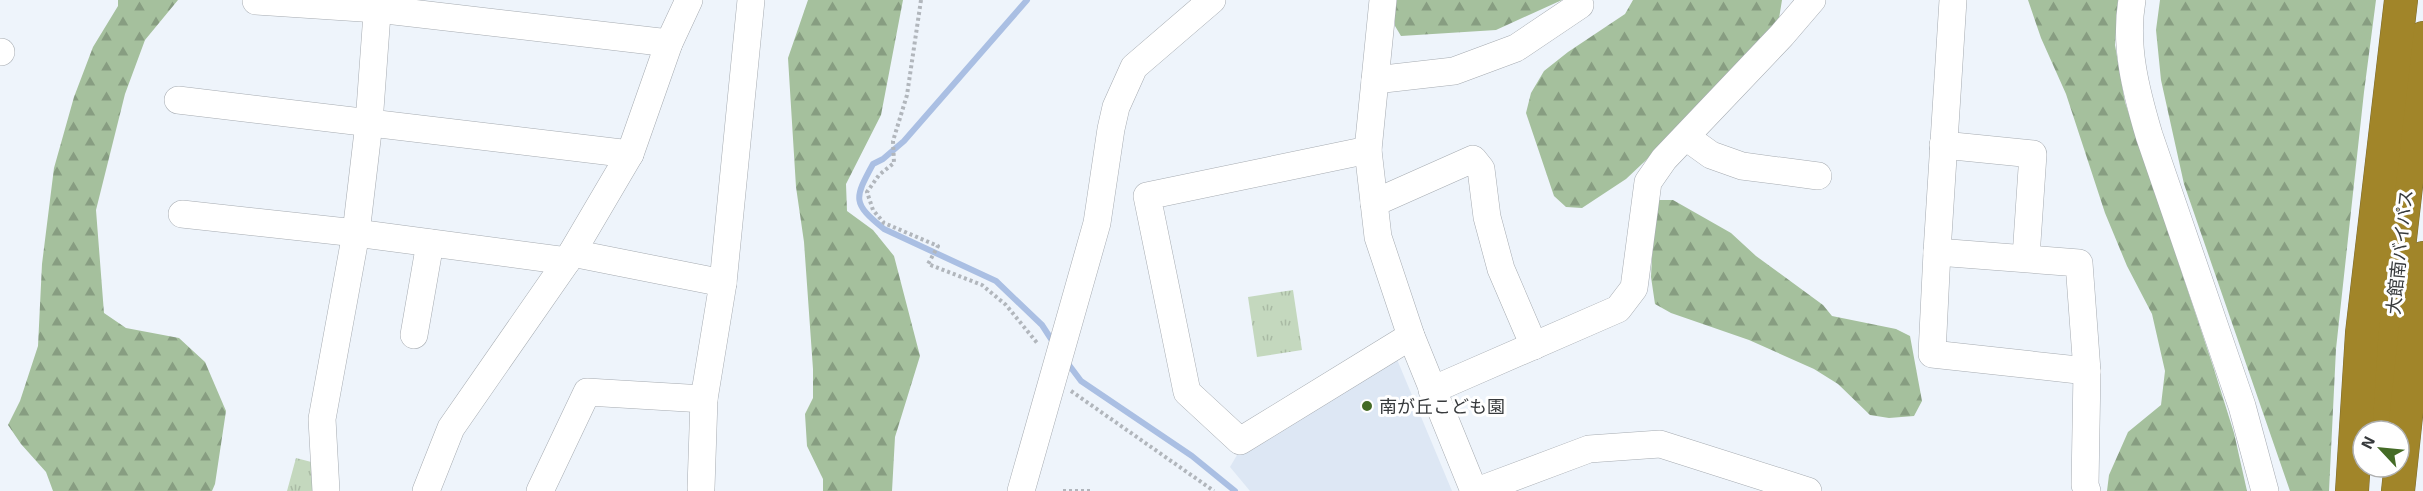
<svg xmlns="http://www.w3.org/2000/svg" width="2423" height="491" viewBox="0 0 2423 491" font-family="'Exo 2','Noto Sans JP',sans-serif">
<defs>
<pattern id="forest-firs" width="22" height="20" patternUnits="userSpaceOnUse" patternTransform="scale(1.5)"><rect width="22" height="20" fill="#a5c09d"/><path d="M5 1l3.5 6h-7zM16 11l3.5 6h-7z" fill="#879d81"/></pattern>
<pattern id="park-tufts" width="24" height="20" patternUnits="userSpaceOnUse" patternTransform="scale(1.5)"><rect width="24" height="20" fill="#c4d8be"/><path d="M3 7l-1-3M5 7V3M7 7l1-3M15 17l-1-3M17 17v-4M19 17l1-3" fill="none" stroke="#a9baa4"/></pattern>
</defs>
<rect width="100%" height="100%" fill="#eef4fb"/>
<!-- built -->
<polygon fill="#dde7f4" points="1396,357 1452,491 1250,491 1230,467 1237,455"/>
<!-- forest -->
<g fill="url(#forest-firs)">
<polygon points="118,0 178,0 145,40 125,94 96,210 104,313 126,328 179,338 205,362 226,411 215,484 212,491 53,491 46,472 21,444 8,425 20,401 38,346 42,264 54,168 74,97 93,47 118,6"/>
<polygon points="808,0 903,0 881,115 846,184 847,211 873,230 894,256 920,356 895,437 892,491 823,491 823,479 807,446 805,414 813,398 813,369 804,242 796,187 788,58"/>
<polygon points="1395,0 1562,0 1496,30 1401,36 1395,26"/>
<polygon points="1633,0 1782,0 1777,31 1676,132 1626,179 1582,208 1566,207 1554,196 1526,113 1531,93 1544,71 1568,52 1625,14"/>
<polygon points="2028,0 2118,0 2115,45 2125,102 2213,366 2234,433 2247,491 2107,491 2109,475 2128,432 2161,405 2165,371 2152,314 2127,266 2105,213 2066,94 2041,38"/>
<polygon points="2160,0 2376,0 2364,92 2336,349 2329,491 2290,491 2184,184 2161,80 2156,30"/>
<polygon points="1655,200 1673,200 1731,233 1756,256 1823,305 1832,316 1896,329 1910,336 1922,401 1914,416 1889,418 1870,415 1838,384 1814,369 1749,340 1671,313 1655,304 1651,277"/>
</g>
<!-- park -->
<g fill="url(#park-tufts)">
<polygon points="1293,290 1302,350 1257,357 1248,297"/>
<polygon points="296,458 319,464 320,491 287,491"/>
</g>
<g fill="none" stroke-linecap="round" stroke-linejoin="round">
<!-- stream -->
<g stroke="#aabfe3" stroke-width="6">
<path d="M1027,0L904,141L883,159L873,164C854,199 852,203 884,229L996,281L1042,325L1055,345"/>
<polyline points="1066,361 1081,381 1192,456 1235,491"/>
</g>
<defs>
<g id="minor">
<polyline points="1383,0 1368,150 1378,237 1411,336 1474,491"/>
<polyline points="1953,0 1937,252 2079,263 2087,371 2085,485 2087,491"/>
<path d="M2132,0C2124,46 2136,91 2149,135L2242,406L2265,491"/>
<polyline points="256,1 377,9 669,43"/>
<polyline points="0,52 1,52"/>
<polyline points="1375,80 1454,71 1516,48 1580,5"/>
<polyline points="178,100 630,154"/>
<polyline points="1686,137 1711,155 1742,166 1818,176"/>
<polyline points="1943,145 2033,154 2026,257"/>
<polyline points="1368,150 1147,196 1187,392 1240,441 1411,336"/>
<polyline points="1374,203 1473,159 1481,169 1487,217 1501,269 1534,346"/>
<polyline points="182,214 356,233 567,261"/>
<polyline points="1937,252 1932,354 2087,371"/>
<polyline points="572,253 723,283"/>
<polyline points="414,335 430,243"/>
<polyline points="1432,390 1618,309 1634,288 1648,182 1664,159 1782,35 1812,0"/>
<polyline points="701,488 704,399 723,283 751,0"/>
<polyline points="326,491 322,419 356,233 369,123 378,0"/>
<polyline points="426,491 451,428 567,261 630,154 669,43 689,0"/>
<polyline points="540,491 587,392 704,399"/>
<polyline points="1021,491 1097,223 1111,129 1116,107 1134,67 1212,0"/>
<polyline points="1477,491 1589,449 1660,444 1808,491"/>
</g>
<g id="highway">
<polyline points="2378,431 2423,38"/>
<polyline points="2352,491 2362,333 2401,0"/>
<polyline points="2398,491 2423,258"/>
</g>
</defs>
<!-- minor casing -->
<use href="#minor" stroke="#a6abb1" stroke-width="28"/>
<!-- highway casing -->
<use href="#highway" stroke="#7c6b30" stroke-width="34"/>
<!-- path -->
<g stroke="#b1b6bc" stroke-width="4" stroke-dasharray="3 3" stroke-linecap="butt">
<polyline points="921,0 907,95 893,141 894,163 879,175 867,192 873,210 884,223 938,246 928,264 982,285 1006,305 1038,344"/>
<polyline points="1071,391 1214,491"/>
<polyline points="1063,491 1091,491"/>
</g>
<!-- minor -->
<use href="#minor" stroke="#fff" stroke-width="27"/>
<!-- highway -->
<use href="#highway" stroke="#a18529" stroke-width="33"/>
</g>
<!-- markers -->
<circle fill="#446b26" stroke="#fff" stroke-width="2" cx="1367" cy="406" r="6"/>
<g text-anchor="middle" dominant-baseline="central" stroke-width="6" stroke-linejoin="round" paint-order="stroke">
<!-- street labels -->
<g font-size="18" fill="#373a3c" stroke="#fff">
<text transform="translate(2399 252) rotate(-84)">大館南バイパス</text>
</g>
<!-- poi labels -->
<g font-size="18" fill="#373a3c" stroke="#fff" text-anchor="start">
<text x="1379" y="406">南が丘こども園</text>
</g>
</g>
<!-- north arrow -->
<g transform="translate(2381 449) rotate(296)"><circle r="28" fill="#ffffff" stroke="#afb0b1" stroke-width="1.5"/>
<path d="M0-4.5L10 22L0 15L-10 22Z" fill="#446b26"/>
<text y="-9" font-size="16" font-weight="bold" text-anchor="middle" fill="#373a3c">N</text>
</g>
</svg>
